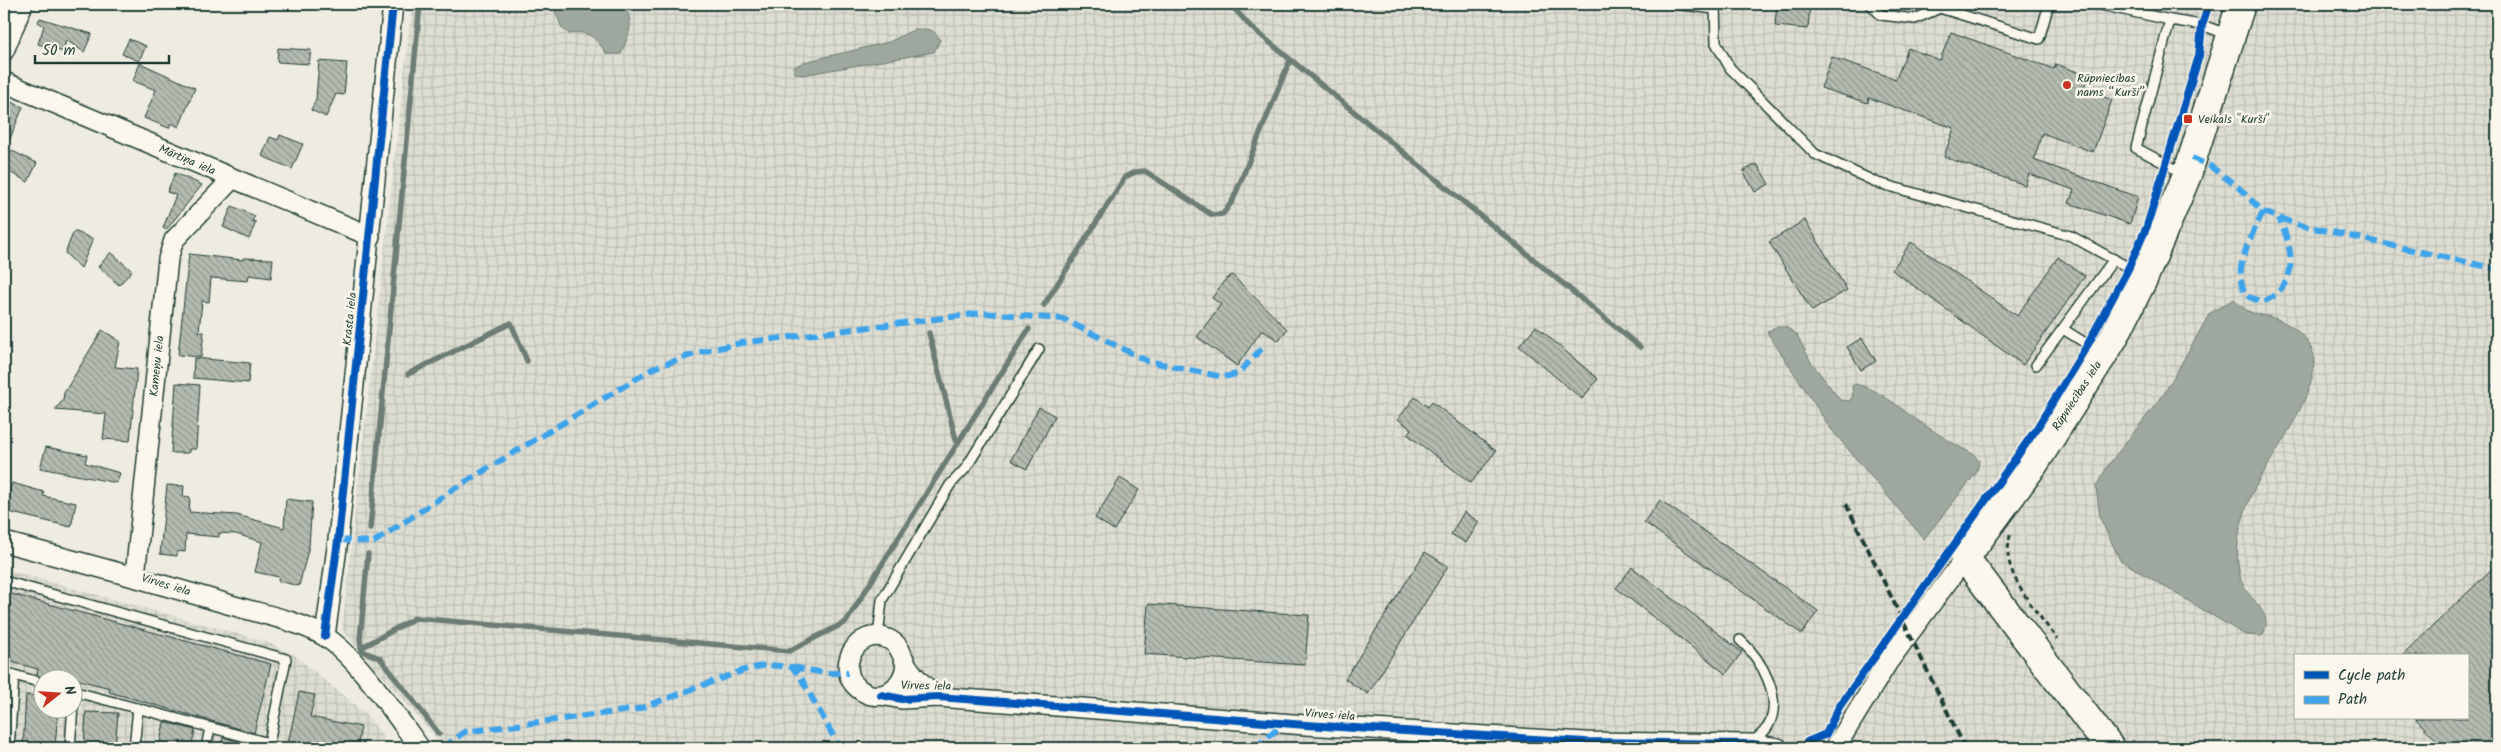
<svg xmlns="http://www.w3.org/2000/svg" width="2501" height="752" viewBox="0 0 2501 752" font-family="Kalam,sans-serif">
<defs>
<pattern id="industrial-grid" width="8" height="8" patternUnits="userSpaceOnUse" patternTransform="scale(1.25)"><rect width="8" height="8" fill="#ddddd2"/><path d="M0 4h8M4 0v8" fill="none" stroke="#bdbfb5"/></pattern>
<pattern id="building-back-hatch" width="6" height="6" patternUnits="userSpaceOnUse" patternTransform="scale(1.25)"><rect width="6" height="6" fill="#b4bbb0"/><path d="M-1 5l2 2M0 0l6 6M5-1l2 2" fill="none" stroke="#929990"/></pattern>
</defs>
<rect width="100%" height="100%" fill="#eeece1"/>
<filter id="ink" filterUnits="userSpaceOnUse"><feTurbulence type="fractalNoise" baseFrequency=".02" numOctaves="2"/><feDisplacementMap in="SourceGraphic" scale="10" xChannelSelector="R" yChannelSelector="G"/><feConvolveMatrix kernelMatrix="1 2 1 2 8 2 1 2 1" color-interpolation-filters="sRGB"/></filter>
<g filter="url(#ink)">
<!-- industrial -->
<g fill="url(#industrial-grid)" fill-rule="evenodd">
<path d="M412,4H2497V748H445L342,630ZM2295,656H2467V718H2295Z"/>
<path d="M4,569L267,642L294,655L365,713L384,737L381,748H4ZM42,680H72V710H42Z"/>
</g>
<!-- water -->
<g fill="#9fa89f" stroke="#6c7d74">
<path d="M552,4H563L565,8L574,4H622C637,22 628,35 621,54H607C596,39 589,29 569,34L562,28Z"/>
<path d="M915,29C927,29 934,28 940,40L934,52L802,75L793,72L794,67L804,62L889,42Z"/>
<path d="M2234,299C2238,303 2243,308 2248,311C2255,315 2266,315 2274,318C2287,322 2306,335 2311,348C2328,389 2262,464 2248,503C2238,530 2234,552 2241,580C2247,600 2277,613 2262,636L2245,635L2120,560L2100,518L2096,486L2109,464L2164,394L2210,313Z"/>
<path d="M1776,327H1786L1797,335L1811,362L1840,400L1849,401L1853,396L1852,386L1855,384C1878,389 1895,404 1914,418C1933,431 1953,444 1973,454L1979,461L1977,472L1924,539L1831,429L1767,332Z"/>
</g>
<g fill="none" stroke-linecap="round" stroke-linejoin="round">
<!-- stream -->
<g stroke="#6c7d74" stroke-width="5.5">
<polyline points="1230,4 1251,27 1640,347"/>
<polyline points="1044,305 1125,177 1135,172 1145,171 1212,215 1223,214 1233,200 1290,60"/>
<polyline points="929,333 957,444"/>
<polyline points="408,374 511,323 527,361"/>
<polyline points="370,529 420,4"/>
<polyline points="368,554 360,639 362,651 380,658 439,734"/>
<polyline points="361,648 415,618 789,651 846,622 1029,329"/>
</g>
</g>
<!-- building -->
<g fill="url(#building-back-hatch)" stroke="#1f3d34">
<polygon points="1777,4 1810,4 1808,29 1775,26"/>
<polygon points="40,18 92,34 84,52 66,40 63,52 38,44 44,26 38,22"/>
<polygon points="1951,32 2054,69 2056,64 2088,76 2083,89 2112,100 2093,152 2042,133 2034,160 2138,197 2130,224 2069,203 2074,190 2029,174 2025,185 1944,157 1954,128 1869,98 1868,103 1821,88 1832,57 1896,79 1908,48 1940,60"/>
<polygon points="129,39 146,46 139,61 122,54"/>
<polygon points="278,48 311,50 309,64 277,62"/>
<polygon points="319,61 347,63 344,95 336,94 326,117 311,110 316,99"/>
<polygon points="140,63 195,88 179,127 171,123 169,128 144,118 156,90 133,81"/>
<polygon points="4,99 23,107 6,148 37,163 28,182 4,169"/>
<polygon points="280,135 303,144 292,169 262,156 270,137 278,140"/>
<polygon points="1757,164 1769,184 1755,192 1743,171"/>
<polygon points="175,173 202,185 166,230 163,228 176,195 167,192"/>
<polygon points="232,206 255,216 252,221 256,222 249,239 223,227"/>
<polygon points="1805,220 1847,290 1812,311 1769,242"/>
<polygon points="74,231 93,239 81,268 65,253"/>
<polygon points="1911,242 2017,316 2058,257 2085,276 2023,365 1892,270"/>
<polygon points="111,252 132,271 119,285 98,267"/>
<polygon points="189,254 243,260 243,258 273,259 271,278 249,275 248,281 211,278 209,302 202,301 199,332 204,332 201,357 178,355"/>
<polygon points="1232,275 1287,329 1279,341 1262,330 1237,366 1197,337 1221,304 1212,298 1224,281"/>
<polygon points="1536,326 1598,379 1582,399 1519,346"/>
<polygon points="102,330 120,341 115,367 137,369 130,441 103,439 106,414 55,410 63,400 64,393"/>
<polygon points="1862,338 1876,361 1861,370 1847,347"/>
<polygon points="194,358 250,363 248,383 193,378"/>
<polygon points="176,383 200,385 196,449 189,449 189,453 171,453"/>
<polygon points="1415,397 1428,407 1432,402 1496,451 1471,483 1407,434 1411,429 1398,419"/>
<polygon points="1039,407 1055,416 1027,469 1011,460"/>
<polygon points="46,447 87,455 85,463 120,473 117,483 40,468"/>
<polygon points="1120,478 1139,490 1114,530 1095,518"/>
<polygon points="12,483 44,492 43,496 76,503 71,527 4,511 4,493 8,494"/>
<polygon points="167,485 184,486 183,496 190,497 189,512 237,515 284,528 286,499 312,502 309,546 299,586 278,581 279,577 255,572 262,542 236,534 219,533 219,537 186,534 185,552 177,551 177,556 160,554"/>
<polygon points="1660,500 1818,611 1802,634 1644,522"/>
<polygon points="1464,512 1479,522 1466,543 1451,534"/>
<polygon points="1425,552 1448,566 1368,694 1345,679"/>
<polygon points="2497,564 2497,748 2444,748 2415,718 2467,718 2467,656 2402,656"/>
<polygon points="1632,567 1742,652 1726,674 1616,588"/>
<polygon points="4,592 271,664 254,733 109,692 110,688 75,679 47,680 37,675 38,669 4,660"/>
<polygon points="1148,604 1309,615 1305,665 1144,654"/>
<polygon points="299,692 315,695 310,717 361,727 357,748 287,748"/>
<polygon points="26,695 42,696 42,710 58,710 55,748 23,748"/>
<polygon points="86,712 118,713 115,748 84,748"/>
<polygon points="164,722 195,730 191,748 159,748"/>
<polygon points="223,737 251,745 250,748 220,748"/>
</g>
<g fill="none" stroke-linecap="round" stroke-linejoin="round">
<defs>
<g id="lane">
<polyline points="1674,4 1715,9"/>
<polyline points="1715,4 1716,43 1730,68 1815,154 1878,183 2071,236 2142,275"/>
<polyline points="1870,4 1881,15 1915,19 1940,8 1941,4"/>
<polyline points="2096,4 2170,20"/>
<polyline points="1940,8 2039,39 2049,4"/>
<polyline points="2183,173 2136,148 2170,20 2202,25 2229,35"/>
<polyline points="2063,329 2101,353"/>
<polyline points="2036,365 2114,259"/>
<polyline points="4,581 286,659 269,743 72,691"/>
<polyline points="878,637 882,600 950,485 966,468 1039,349"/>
<path d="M1740,640C1761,659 1784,698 1768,726C1765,732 1757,738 1752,743"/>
<polyline points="4,672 42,683"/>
<polyline points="9,748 14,675"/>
<polyline points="70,748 74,691"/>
<polyline points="134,748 138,708"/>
<polyline points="206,748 210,728"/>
</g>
<g id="street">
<polyline points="4,51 23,4"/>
<polyline points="4,82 370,236"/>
<path d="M4,542C80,562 155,582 231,605C261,614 296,620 324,636C356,655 397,717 420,748"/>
<polyline points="135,576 168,259 174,240 232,179"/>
<polyline points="325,636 338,540 393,4"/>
<path d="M906,665C903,687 881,706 859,689C833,669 858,625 888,639C902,645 901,657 908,667C916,679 926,688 938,697"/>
<polyline points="881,695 902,699 938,697 1306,725 1585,742 1752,744 1778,748"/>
<polyline points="1835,748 1888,662 1965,558"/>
</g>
<polyline id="primary" points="2110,748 1965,558 2034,464 2113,339 2144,277 2187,175 2241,4"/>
</defs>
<!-- lane casing -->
<use href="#lane" stroke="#1f3d34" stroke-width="12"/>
<!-- street casing -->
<use href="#street" stroke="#1f3d34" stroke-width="22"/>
<!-- primary casing -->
<use href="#primary" stroke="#1f3d34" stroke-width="31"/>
<!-- path -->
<g stroke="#1f3d34" stroke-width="3" stroke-dasharray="5 4" stroke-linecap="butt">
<path d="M2010,535C2009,541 2008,548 2008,554C2010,583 2041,617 2057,639"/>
<polyline points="2132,741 2138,748"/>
</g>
<!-- lane -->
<use href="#lane" stroke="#fbf7ec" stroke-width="9"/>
<!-- street -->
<use href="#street" stroke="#fbf7ec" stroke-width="19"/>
<!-- primary -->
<use href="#primary" stroke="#fbf7ec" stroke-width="28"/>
<!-- rail -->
<polyline stroke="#1f3d34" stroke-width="4" stroke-dasharray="8 4" stroke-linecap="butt" points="1846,504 1965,748"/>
<!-- quiet -->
<g stroke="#3da4eb" stroke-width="6" stroke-dasharray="12 6" stroke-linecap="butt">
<polyline points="2192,158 2210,166 2238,187 2263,212 2296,224 2497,269"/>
<path d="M2263,212C2253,233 2228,275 2248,296C2251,299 2258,300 2263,302C2301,284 2293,249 2279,218"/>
<polyline points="2494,388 2497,384"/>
<polyline points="338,540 374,542 457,487 654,368 697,353 741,343 983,313 1063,319 1147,361 1223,377 1238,374 1263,347"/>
<polyline points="792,667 825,673 848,673"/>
<polyline points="443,748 464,732 638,709 747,669 768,665 792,667 801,678 840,748"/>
<polyline points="1254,748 1285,723"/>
</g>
<defs>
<g id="cycleway">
<polyline points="325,636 338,540 393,4"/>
<polyline points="881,695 902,699 938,697 1306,725 1585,742 1752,744 1778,748"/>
<polyline points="1804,748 1807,742 1826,734 1839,707 2037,428 2088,344 2129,267 2147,226 2199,56 2202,25 2209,4"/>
</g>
</defs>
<!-- cycleway casing -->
<use href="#cycleway" stroke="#fbf7ec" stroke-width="11"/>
<!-- cycleway -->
<use href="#cycleway" stroke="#0057b8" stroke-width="8"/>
</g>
</g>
<!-- markers -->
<g fill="#c8321e" stroke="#fbf7ec" stroke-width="2">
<circle cx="2067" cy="85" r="5"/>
<rect x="2183" y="114" width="10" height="10" rx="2.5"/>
</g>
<g text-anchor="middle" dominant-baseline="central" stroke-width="5" stroke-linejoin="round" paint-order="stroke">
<!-- poi labels -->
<g font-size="12" fill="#1f3d34" stroke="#fbf7ec" text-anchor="start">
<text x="2077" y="78">Rūpniecības<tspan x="2077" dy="14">nams “Kurši”</tspan></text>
<text x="2198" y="119">Veikals "Kurši"</text>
</g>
<!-- street labels -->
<g font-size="12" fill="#1f3d34" stroke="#fbf7ec">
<text transform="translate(187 160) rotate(23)">Mārtiņa iela</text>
<text transform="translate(350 319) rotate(-84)">Krasta iela</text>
<text transform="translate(157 366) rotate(-84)">Kameņu iela</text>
<text transform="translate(2077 396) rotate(-57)">Rūpniecības iela</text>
<text transform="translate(166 585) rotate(17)">Virves iela</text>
<text transform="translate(926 686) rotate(1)">Virves iela</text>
<text transform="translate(1330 715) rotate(4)">Virves iela</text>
</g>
</g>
<!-- margin -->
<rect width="2501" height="752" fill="none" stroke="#fbf7ec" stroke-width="20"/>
<rect x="10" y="10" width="2481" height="732" fill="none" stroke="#1f3d34" stroke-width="2" filter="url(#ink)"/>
<!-- legend -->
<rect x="2294" y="654" width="175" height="65" fill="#fbf7ec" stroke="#a3ada2"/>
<rect x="2304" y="671" width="25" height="8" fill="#0057b8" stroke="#a3ada2"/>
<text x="2338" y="680" font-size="15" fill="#1f3d34">Cycle path</text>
<rect x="2304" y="696" width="25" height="8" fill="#3da4eb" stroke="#a3ada2"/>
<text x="2338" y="704" font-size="15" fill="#1f3d34">Path</text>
<!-- north arrow -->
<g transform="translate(58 694) rotate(73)"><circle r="24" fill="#fbf7ec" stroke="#a3ada2"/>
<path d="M0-4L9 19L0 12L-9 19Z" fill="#c8321e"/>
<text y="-8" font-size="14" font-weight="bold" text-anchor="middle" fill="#1f3d34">N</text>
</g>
<!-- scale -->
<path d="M35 55v8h134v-8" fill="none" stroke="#1f3d34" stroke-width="2.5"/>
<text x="42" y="55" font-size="15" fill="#1f3d34" stroke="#fbf7ec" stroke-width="4" paint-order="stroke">50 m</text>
</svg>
